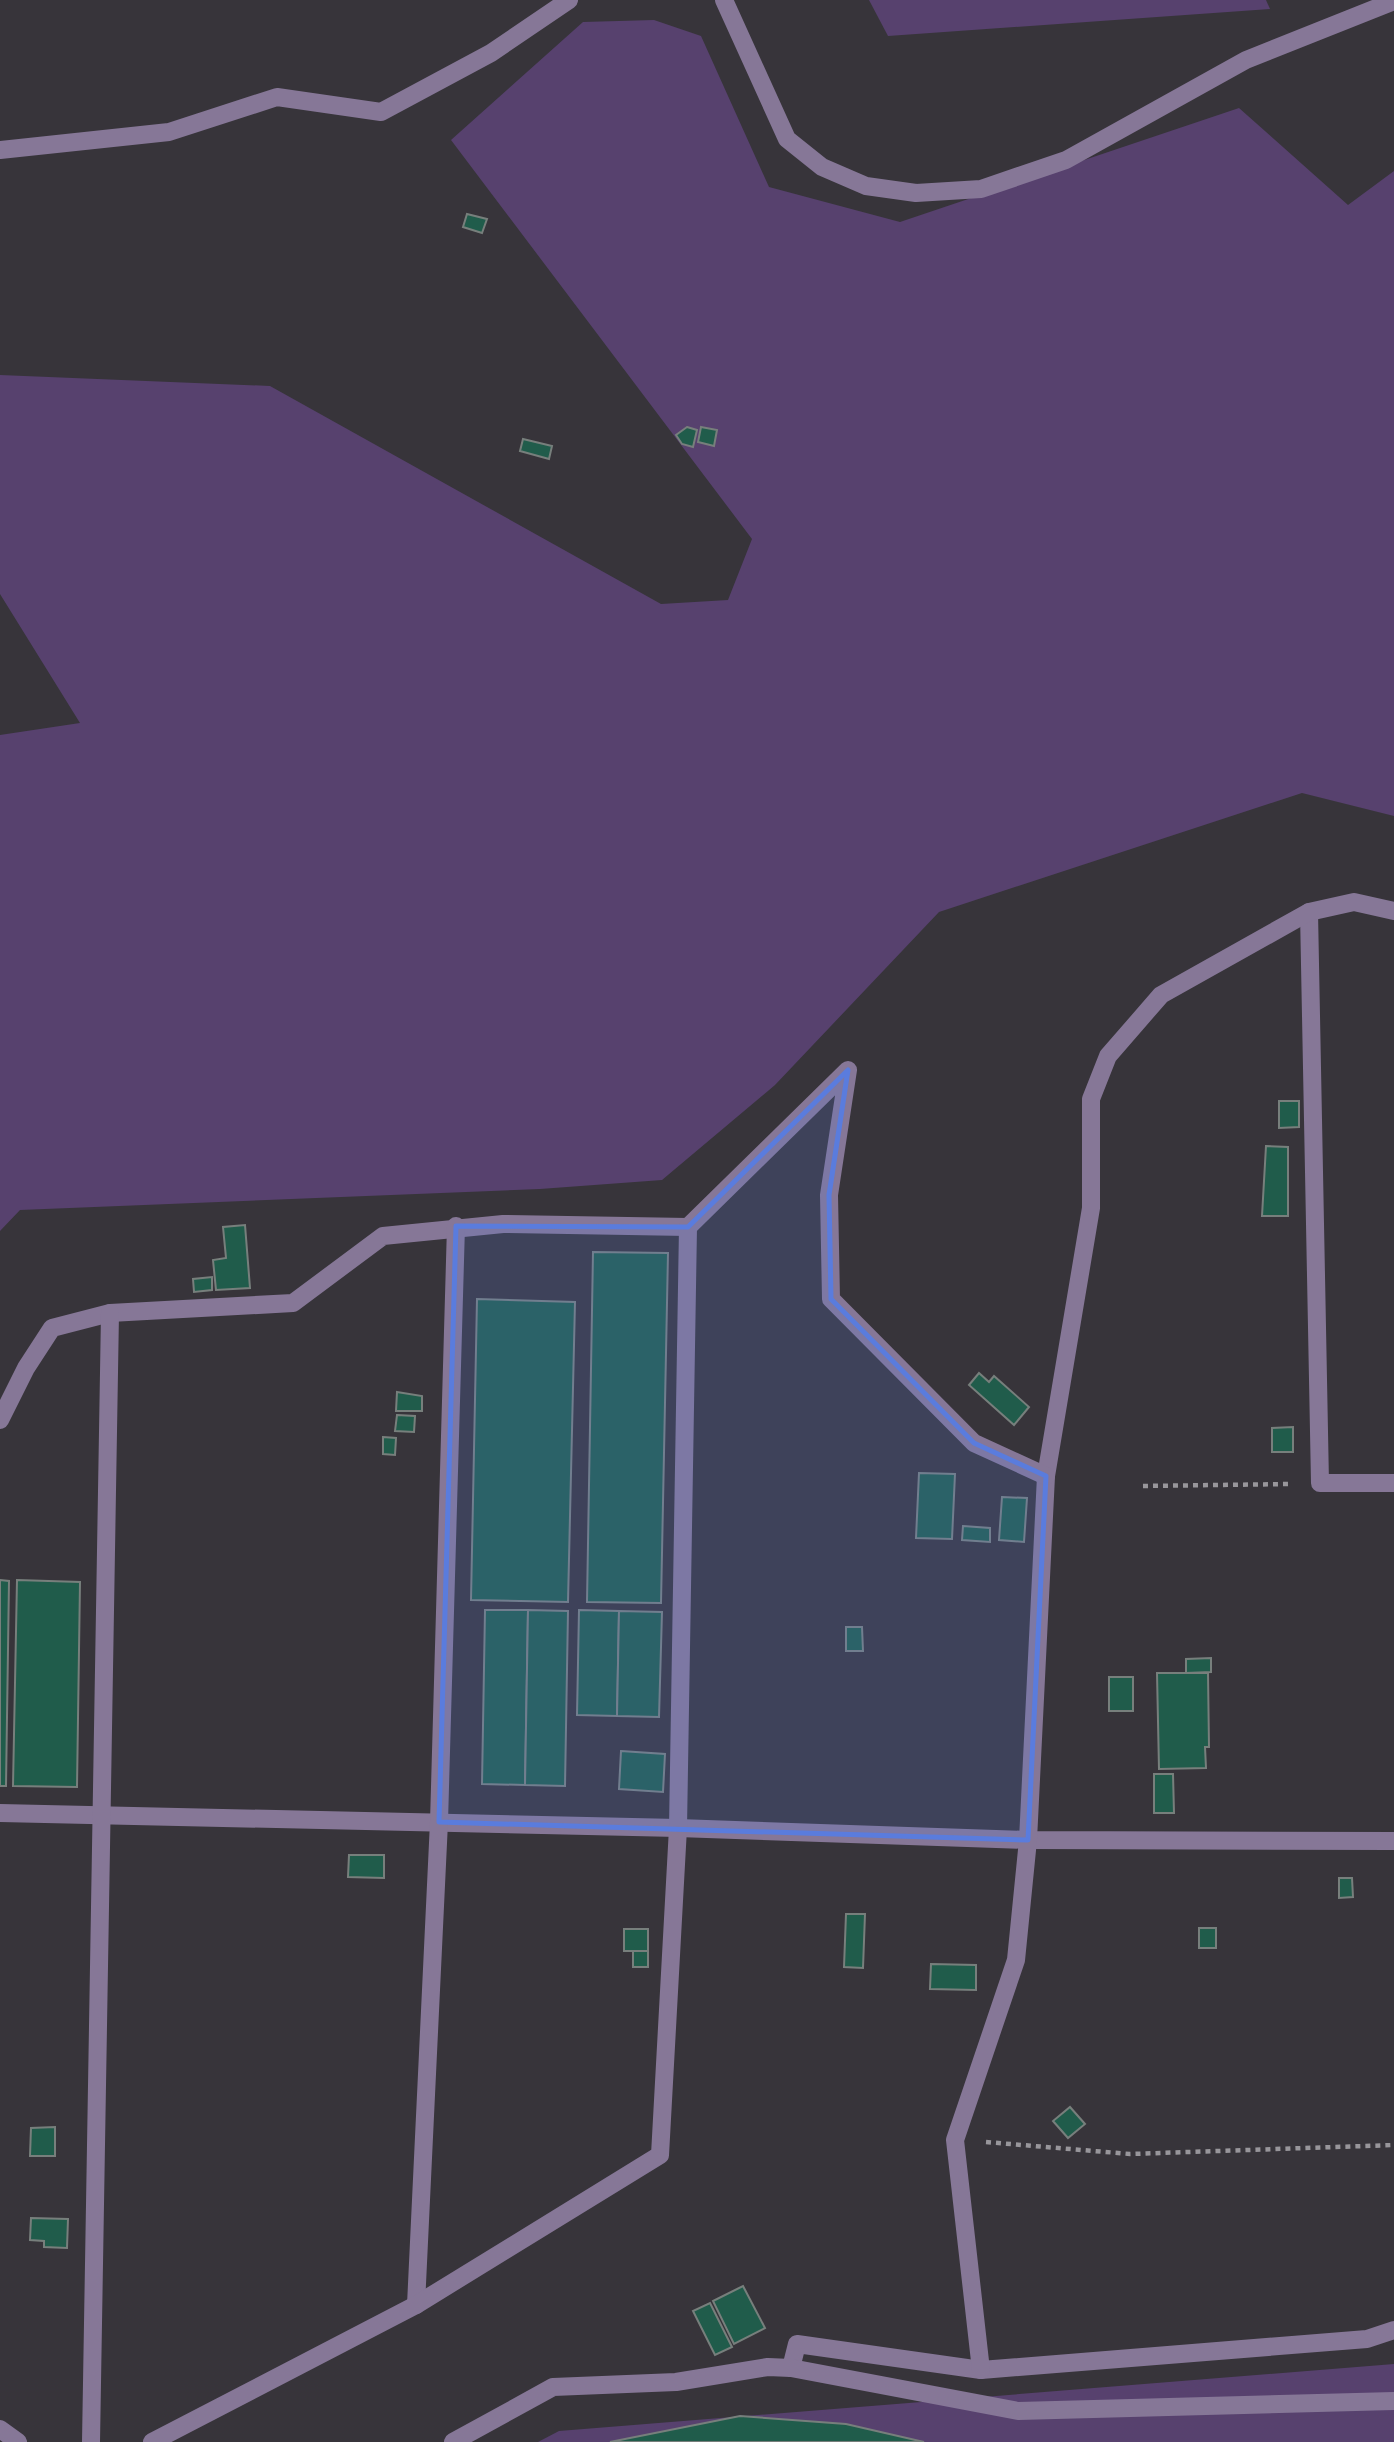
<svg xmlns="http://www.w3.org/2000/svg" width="1394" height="2442" viewBox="0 0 1394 2442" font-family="'Roboto Serif',serif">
<rect width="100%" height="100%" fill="#37343a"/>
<!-- green -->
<g fill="#57416e">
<polygon points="869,0 1266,0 1270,9 888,36"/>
<polygon points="654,20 701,36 769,187 900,222 1239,108 1348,205 1394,171 1394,816 1302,793 939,912 775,1085 662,1180 540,1189 20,1210 0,1231 0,735 80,723 0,594 0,375 270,386 661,604 728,600 752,539 451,140 583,22"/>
<polygon points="1394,2364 1394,2442 538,2442 559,2431"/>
</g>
<!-- building -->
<g fill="#205c4b" stroke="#777f7c" stroke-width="2">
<polygon points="467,214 487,219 482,233 463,227"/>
<polygon points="687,427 697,430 693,447 682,444 676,435"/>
<polygon points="701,427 717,430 714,446 698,442"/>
<polygon points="523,439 552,446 549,459 520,451"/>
<polygon points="1279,1101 1299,1101 1299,1127 1279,1128"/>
<polygon points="1266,1146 1288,1147 1288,1216 1262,1216"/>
<polygon points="245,1225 250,1288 216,1290 213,1260 226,1258 223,1227"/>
<polygon points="593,1252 668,1253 661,1603 587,1602"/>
<polygon points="212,1277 212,1290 194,1292 193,1279"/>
<polygon points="477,1299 575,1302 568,1602 471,1600"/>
<polygon points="979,1373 989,1382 994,1376 1029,1407 1014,1425 969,1385"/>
<polygon points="397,1392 422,1396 422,1411 396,1411"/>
<polygon points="397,1415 415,1416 414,1432 395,1431"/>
<polygon points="1293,1427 1293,1452 1272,1452 1272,1428"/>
<polygon points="383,1437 396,1438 395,1455 383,1454"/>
<polygon points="919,1473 955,1474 952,1539 916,1538"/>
<polygon points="1002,1497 1027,1498 1024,1542 999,1540"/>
<polygon points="963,1526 990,1528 990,1542 962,1540"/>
<polygon points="0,1580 9,1581 6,1786 0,1786"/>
<polygon points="17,1580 80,1582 77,1787 13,1786"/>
<polygon points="485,1610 528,1610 525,1785 482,1784"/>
<polygon points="528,1610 568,1611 565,1786 525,1785"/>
<polygon points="579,1610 619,1611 617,1716 577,1715"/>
<polygon points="619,1611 662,1612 659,1717 617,1716"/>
<polygon points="846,1627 862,1627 863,1651 846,1651"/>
<polygon points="1211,1658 1211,1672 1186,1673 1186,1659"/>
<polygon points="1157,1673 1208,1673 1209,1747 1205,1747 1206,1768 1159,1769"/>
<rect x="1109" y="1677" width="24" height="34"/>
<polygon points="621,1751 665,1754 663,1792 619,1789"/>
<polygon points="1154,1774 1173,1774 1174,1813 1154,1813"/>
<polygon points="349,1855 384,1855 384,1878 348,1877"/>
<polygon points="1339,1878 1352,1878 1353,1897 1339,1898"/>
<polygon points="846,1914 865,1914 863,1968 844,1967"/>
<rect x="1199" y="1928" width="17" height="20"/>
<rect x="624" y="1929" width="24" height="22"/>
<rect x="633" y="1951" width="15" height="16"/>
<polygon points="931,1964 976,1965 976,1990 930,1989"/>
<polygon points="1070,2107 1085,2124 1068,2138 1053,2121"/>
<polygon points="55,2127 55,2156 30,2156 31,2128"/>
<polygon points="31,2218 68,2219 67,2248 44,2247 44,2241 30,2240"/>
<polygon points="743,2286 765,2328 734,2344 713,2301"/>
<polygon points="710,2303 732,2347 715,2355 693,2311"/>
<polygon points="740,2416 846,2424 924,2442 610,2442"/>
</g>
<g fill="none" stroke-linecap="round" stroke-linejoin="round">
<!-- path -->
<g stroke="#98969b" stroke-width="4.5" stroke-dasharray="5 5" stroke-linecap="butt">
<polyline points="1143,1486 1291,1484"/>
<polyline points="986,2142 1130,2154 1394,2145"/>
</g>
<!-- minor -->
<g stroke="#867797" stroke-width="18">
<polyline points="724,0 787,139 822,167 866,186 916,193 981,189 1066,160 1246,60 1394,1"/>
<polyline points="0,150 169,132 277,97 381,112 491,53 569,0"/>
<polyline points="1309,912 1320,1483 1394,1483"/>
<polyline points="0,1420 26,1368 52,1328 110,1313 293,1303 383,1236 503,1224 688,1227"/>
<polyline points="0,1813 678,1828 1028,1840 1394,1841"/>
<polyline points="416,2305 439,1822 456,1226"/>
<polyline points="791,2368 797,2344 981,2370 1367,2339 1394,2330"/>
<polyline points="981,2370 955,2140 1016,1960 1028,1840 1046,1476 1091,1208 1091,1099 1108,1056 1161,995 1309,912 1354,902 1394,911"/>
<polyline points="0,2429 18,2442"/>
<polyline points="91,2442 110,1313"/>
<polyline points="152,2442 416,2305 660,2155 678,1828 688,1227 848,1070 829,1195 831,1299 974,1443 1046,1476"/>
<polyline points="453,2442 553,2387 676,2382 768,2367 791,2368 1018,2411 1394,2401"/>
</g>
</g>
<!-- marked area -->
<path fill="#5a7cdd" fill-opacity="0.2" stroke="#5a7cdd" stroke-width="5" stroke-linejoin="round" d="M848,1070L829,1195L831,1299L974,1443L1046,1476L1028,1840L439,1822L456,1226L688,1227Z"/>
</svg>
